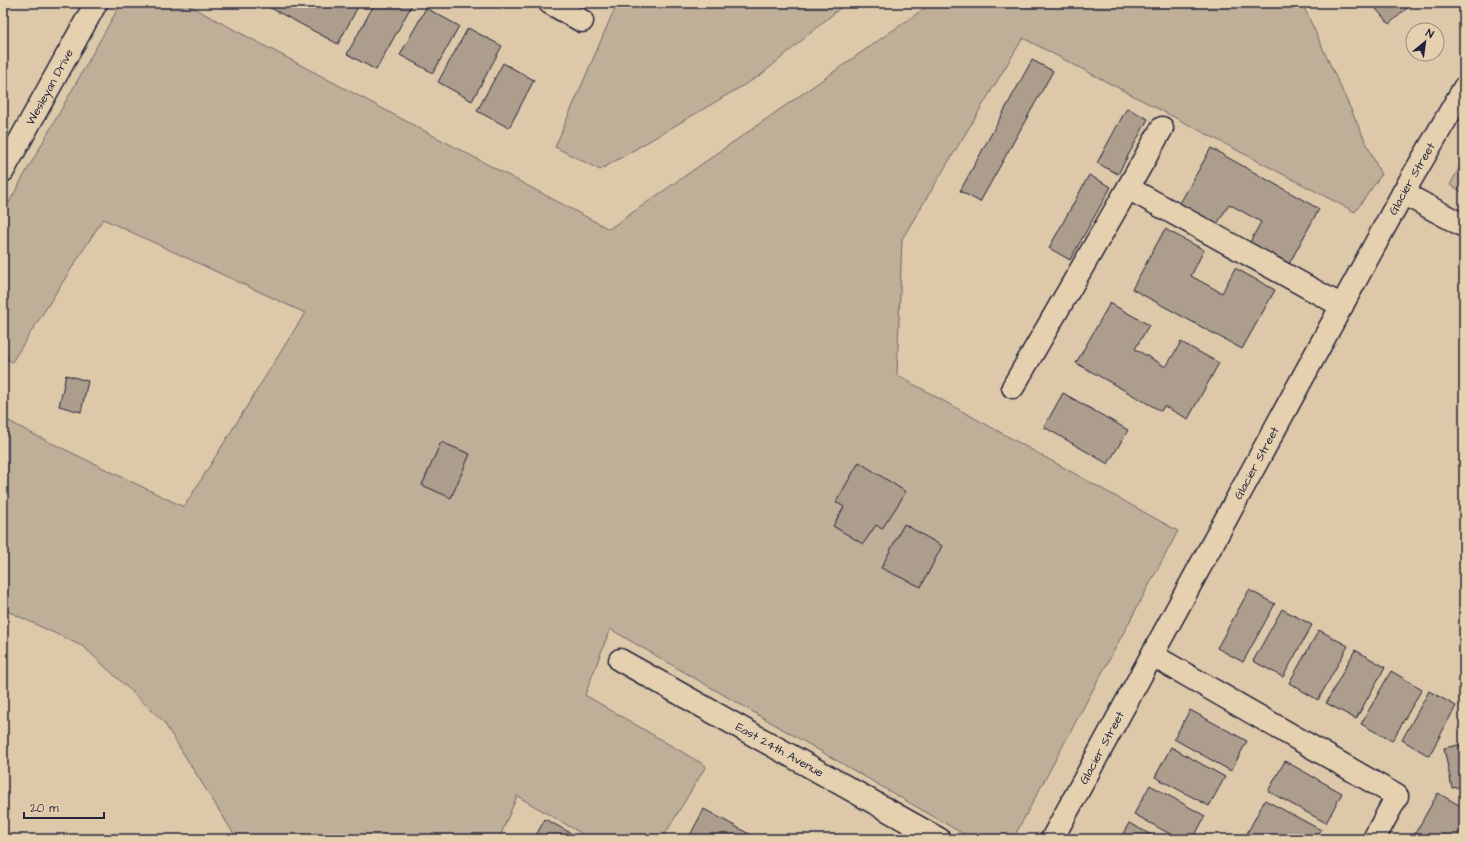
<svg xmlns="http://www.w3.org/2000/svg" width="1467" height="842" viewBox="0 0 1467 842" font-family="'Architects Daughter',sans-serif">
<rect width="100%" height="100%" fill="#ddc9aa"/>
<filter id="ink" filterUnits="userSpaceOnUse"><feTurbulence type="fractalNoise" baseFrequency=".025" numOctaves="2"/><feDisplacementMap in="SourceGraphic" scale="8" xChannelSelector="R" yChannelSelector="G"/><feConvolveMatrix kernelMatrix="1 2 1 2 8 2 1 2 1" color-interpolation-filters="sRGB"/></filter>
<g filter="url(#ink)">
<!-- green -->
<g fill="#bfae98" stroke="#70686a">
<polygon points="121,3 184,3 609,229 932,3 1302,3 1381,175 1355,212 1023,38 902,239 897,375 1178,531 1013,839 972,839 610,629 585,695 706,766 662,839 591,839 517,796 499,839 237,839 163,721 84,647 3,609 3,418 35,435 184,507 305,313 103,219 12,362 3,357 3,213"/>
<polygon points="617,3 846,3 761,75 600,170 555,147"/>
<polygon points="1464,159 1464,193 1450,185"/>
</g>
<!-- building -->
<g fill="#ac9d8d" stroke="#22223b">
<polygon points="267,3 360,3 338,44 265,5"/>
<polygon points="375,3 413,3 376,70 347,54"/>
<polygon points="1371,3 1413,3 1389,24"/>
<polygon points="426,8 459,26 433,73 400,55"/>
<polygon points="468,28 502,46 472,101 438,82"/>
<polygon points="1032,60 1053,71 980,202 960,191"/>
<polygon points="503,63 534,80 509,128 477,111"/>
<polygon points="1127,108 1148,119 1118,174 1097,163"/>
<polygon points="1211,148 1319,209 1289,264 1250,242 1261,222 1229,204 1216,226 1179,205"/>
<polygon points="1089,175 1111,187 1070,260 1049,248"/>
<polygon points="1165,229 1204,250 1191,276 1222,293 1235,268 1275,290 1242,349 1132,289"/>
<polygon points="1110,303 1149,325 1135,349 1166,367 1181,342 1219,363 1188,419 1164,406 1161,411 1076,363"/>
<polygon points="66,375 88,381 81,412 59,406"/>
<polygon points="1063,393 1128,430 1108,464 1044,427"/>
<polygon points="441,442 470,454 451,498 422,485"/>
<polygon points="859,462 906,492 882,529 876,525 863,544 833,526 844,507 836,502"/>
<polygon points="904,524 942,546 921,587 881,568"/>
<polygon points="1249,590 1275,604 1243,662 1217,648"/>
<polygon points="1282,609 1312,625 1283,677 1253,661"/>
<polygon points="1319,630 1348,646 1318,700 1289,683"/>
<polygon points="1355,650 1385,667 1356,719 1326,703"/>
<polygon points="1391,671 1422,689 1392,741 1361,724"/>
<polygon points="1429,691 1456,706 1429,756 1402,740"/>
<polygon points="1190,710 1247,741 1231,771 1174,739"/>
<polygon points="1464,744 1464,786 1452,788 1444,748"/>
<polygon points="1171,747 1225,777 1209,806 1155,777"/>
<polygon points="1285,761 1342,793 1326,823 1268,791"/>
<polygon points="1150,785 1205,816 1193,839 1179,839 1134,814"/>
<polygon points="1438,793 1464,808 1464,839 1412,839"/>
<polygon points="1265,800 1321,830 1316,839 1244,839"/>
<polygon points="704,809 751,835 749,839 688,839"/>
<polygon points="545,819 578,837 577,839 534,839"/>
<polygon points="1129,823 1159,839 1120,839"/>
</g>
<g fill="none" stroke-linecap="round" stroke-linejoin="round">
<defs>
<g id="minor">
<polyline points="550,3 582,21"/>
<path id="s1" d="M3,171L96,3"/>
<polyline points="1128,188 1162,128"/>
<polyline points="1403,193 1464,226"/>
<polyline points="1013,387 1128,188 1342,306"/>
<polyline points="1152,655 1397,796 1374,839"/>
<path id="s2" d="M620,660L939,839"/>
<path id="s3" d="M1052,839L1403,193L1464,88"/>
</g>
</defs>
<!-- minor casing -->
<use href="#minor" stroke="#22223b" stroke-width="25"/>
<!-- minor -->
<use href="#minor" stroke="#e5d0af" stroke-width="22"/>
</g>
</g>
<g text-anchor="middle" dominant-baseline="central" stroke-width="3" stroke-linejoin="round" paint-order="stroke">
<!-- street labels -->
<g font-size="12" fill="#22223b" stroke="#e5d0af">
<text stroke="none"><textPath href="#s1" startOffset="96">Wesleyan Drive</textPath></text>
<text stroke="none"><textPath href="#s3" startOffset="752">Glacier Street</textPath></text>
<text stroke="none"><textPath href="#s3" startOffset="428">Glacier Street</textPath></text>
<text stroke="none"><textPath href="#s3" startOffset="104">Glacier Street</textPath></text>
<text stroke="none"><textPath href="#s2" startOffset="183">East 24th Avenue</textPath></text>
</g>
</g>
<!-- margin -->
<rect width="1467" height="842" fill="none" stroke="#e5d0af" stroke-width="16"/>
<rect x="8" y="8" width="1451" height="826" fill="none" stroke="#22223b" stroke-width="1.5" filter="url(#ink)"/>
<!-- north arrow -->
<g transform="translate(1425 42) rotate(29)"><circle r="19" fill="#e5d0af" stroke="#978a81"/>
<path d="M0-3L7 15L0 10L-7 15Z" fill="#22223b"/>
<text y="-6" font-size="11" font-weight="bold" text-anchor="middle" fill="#22223b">N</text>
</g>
<!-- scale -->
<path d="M24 812v6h80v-6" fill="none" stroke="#22223b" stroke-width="2"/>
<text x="30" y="812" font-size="12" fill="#22223b" stroke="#e5d0af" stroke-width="3" paint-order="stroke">20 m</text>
</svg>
